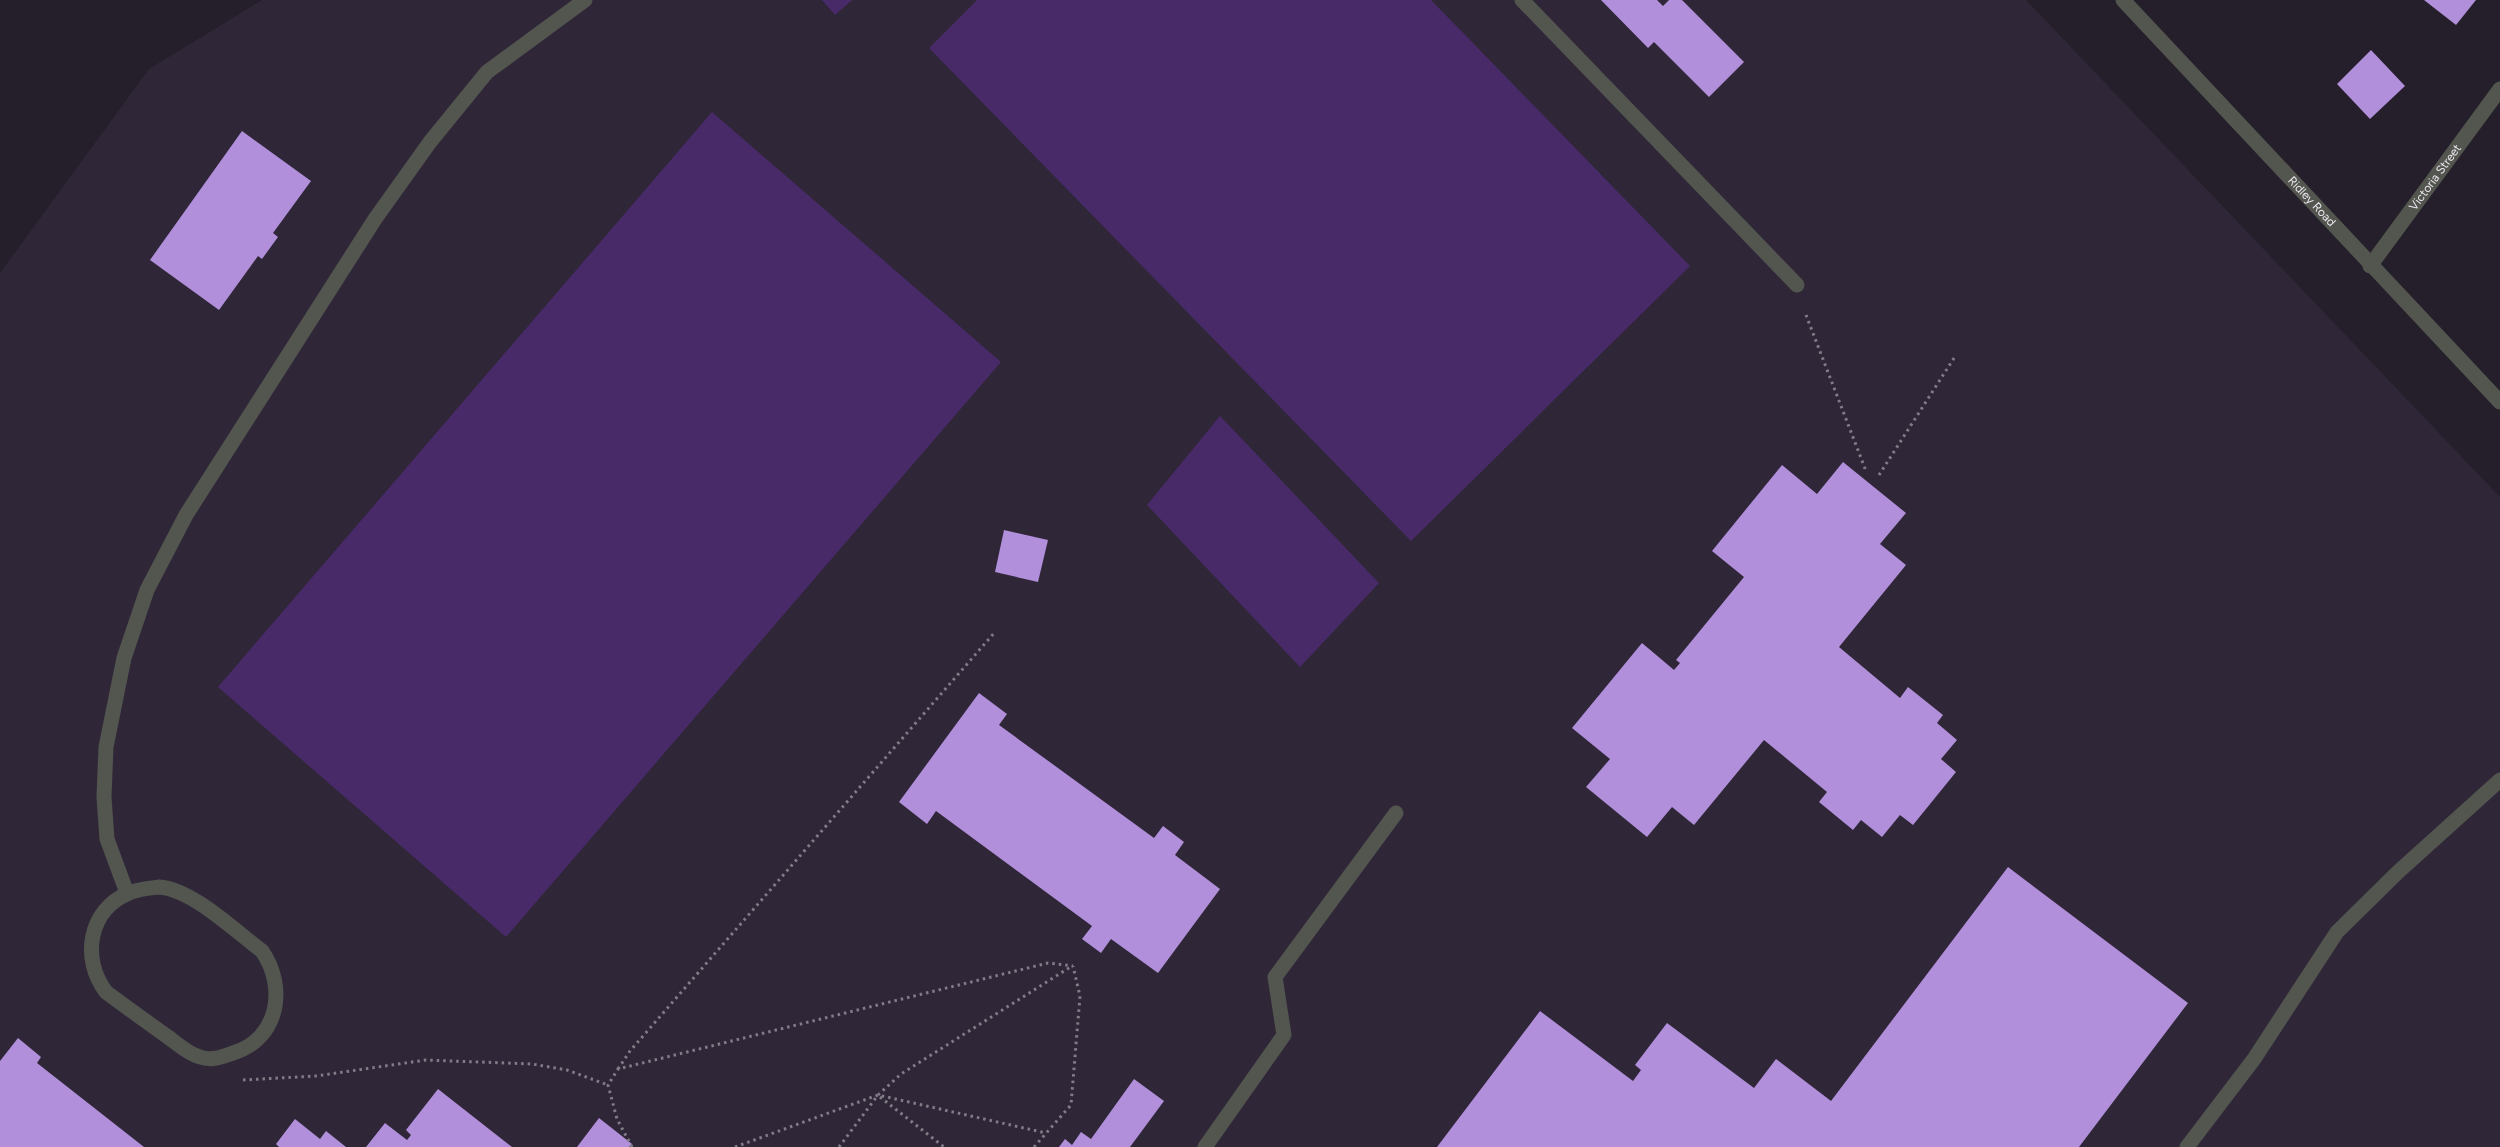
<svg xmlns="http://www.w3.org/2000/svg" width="2500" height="1147" viewBox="0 0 2500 1147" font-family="Figtree,sans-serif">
<rect width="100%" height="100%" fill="#241f2a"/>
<!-- built -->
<polygon fill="#2f2738" points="262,0 2026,0 2500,497 2500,1147 0,1147 0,273 149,69"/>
<!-- green -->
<g fill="#492a69">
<polygon points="822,0 852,0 835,15"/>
<polygon points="977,0 1431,0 1690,266 1411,541 929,48"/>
<polygon points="712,112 1001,362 506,937 218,687"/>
<polygon points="1220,416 1379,583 1300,667 1147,505"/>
</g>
<!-- building -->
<g fill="#b18fda">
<polygon points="1601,0 1657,0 1663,6 1669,0 1682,0 1744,62 1709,97 1654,42 1648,48"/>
<polygon points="2424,0 2476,0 2456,25"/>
<polygon points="2371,50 2405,86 2370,119 2337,84"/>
<polygon points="242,131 311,181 273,233 278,237 262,259 258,256 219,310 150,260"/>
<polygon points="1843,462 1906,513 1880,544 1906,565 1839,647 1900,698 1908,687 1943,715 1937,723 1957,740 1941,759 1956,772 1913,825 1900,815 1882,837 1861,820 1853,830 1819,802 1827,792 1764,740 1694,825 1672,807 1647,837 1586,787 1610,759 1572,728 1642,643 1674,670 1680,663 1676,660 1744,577 1712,551 1782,465 1817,494"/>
<polygon points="1004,530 1048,540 1038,582 995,572"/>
<polygon points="979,693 1007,714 999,725 1154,838 1163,826 1184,842 1175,855 1220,889 1158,973 1111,939 1101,953 1082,939 1092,926 936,811 927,824 899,802"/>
<polygon points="2008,867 2188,1003 2079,1147 1437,1147 1540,1011 1633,1081 1641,1070 1635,1065 1667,1023 1754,1088 1776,1059 1831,1101"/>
<polygon points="18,1038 41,1057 37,1063 144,1147 0,1147 0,1061"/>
<polygon points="1134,1079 1164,1101 1130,1147 1059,1147 1065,1139 1072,1145 1081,1132 1091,1139"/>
<polygon points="438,1089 512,1147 366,1147 385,1123 407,1140 411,1135 406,1130"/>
<polygon points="599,1118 632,1144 629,1147 577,1147"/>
<polygon points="295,1119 320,1139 326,1131 346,1147 279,1147 276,1144"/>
</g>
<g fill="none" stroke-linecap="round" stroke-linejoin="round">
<!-- path -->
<g stroke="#817d87" stroke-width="3" stroke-dasharray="2.5 4" stroke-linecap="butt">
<polyline points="1806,315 1866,471"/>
<polyline points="1879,475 1956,355"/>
<polyline points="618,1069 630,1051 995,632"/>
<polyline points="243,1080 316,1076 426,1060 532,1064 567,1070 608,1085"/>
<polyline points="880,1097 944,1147"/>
<polyline points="632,1147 617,1119 608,1085 618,1069 1048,963 1073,966"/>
<polyline points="735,1147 878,1095 1046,1133"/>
<polyline points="839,1147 878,1095 901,1074 1072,966"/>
<polyline points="1034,1147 1071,1105 1080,996 1073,966"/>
</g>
<!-- service -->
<g stroke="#53554f" stroke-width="15">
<polyline points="1522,0 1797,285"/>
<path d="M159,887C192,889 235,931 262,951C287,987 279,1039 233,1053C222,1057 212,1061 200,1057C188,1054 178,1044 168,1037C147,1022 126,1007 106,992C81,959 88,910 129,893C138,889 149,888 159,887Z"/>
<polyline points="127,893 107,839 104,797 106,747 124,658 147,590 186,515 375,219 430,142 487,72 585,0"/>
<polyline points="1205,1147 1284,1035 1275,977 1396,813"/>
<polyline points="2187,1147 2254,1059 2337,932 2398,872 2500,780"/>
</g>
<!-- minor -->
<path stroke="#53554f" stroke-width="15" id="s1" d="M2370,266L2500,89"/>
<!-- tertiary -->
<path stroke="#53554f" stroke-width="15" id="s2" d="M2123,0L2500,402"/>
</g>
<g text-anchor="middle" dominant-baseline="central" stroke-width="5" stroke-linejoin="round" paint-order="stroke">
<!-- street labels -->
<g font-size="12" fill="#ebe8f0" stroke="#241f2a">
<text stroke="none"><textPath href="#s1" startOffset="110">Victoria Street</textPath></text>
<text stroke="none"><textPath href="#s2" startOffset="276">Ridley Road</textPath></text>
</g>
</g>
</svg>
